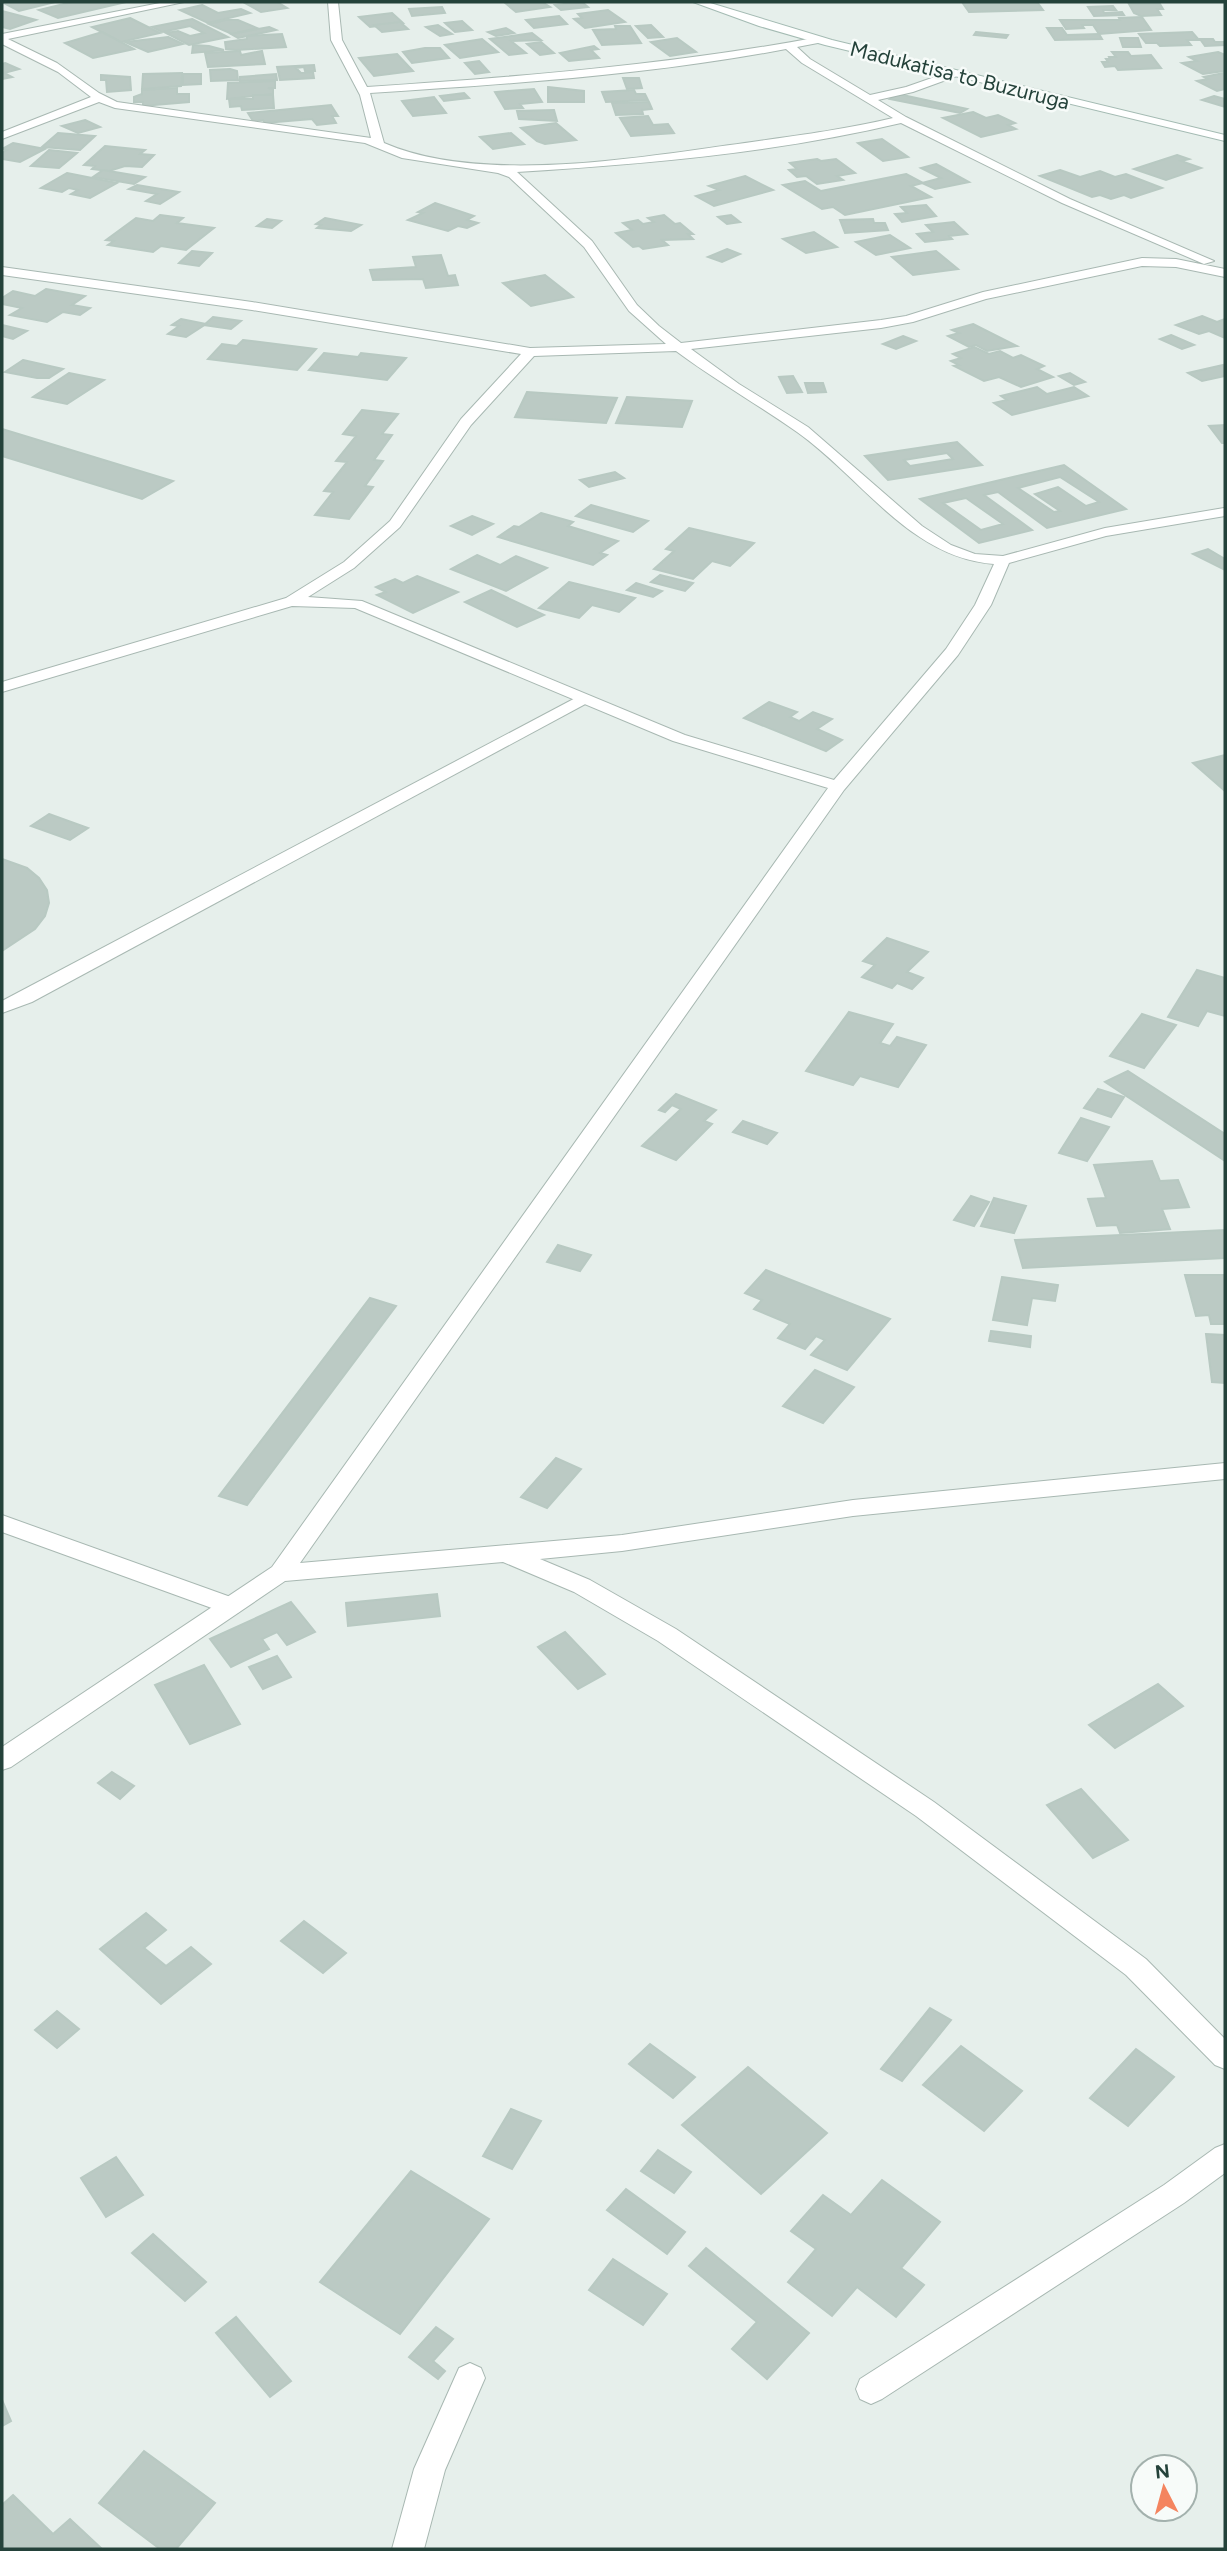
<svg xmlns="http://www.w3.org/2000/svg" width="1227" height="2551" viewBox="0 0 1227 2551" font-family="Figtree,sans-serif">
<rect width="100%" height="100%" fill="#e6efeb"/>
<!-- building -->
<g fill="#bbcac4" stroke="#b8c9c2" stroke-width="2" fill-rule="evenodd">
<polygon points="2,2 55,2 19,11"/>
<polygon points="72,2 126,2 58,18 39,10"/>
<polygon points="243,2 277,2 287,8 261,12"/>
<polygon points="504,2 542,2 550,7 516,12"/>
<polygon points="582,2 588,7 561,10 555,5"/>
<polygon points="962,2 1037,2 1043,10 969,12"/>
<polygon points="1129,4 1160,4 1163,9 1157,9 1161,15 1141,16 1134,13"/>
<polygon points="202,5 218,13 241,9 250,13 208,23 180,10"/>
<polygon points="1113,6 1116,10 1103,10 1104,13 1122,12 1124,15 1094,16 1088,7"/>
<polygon points="442,7 445,13 412,16 409,9"/>
<polygon points="608,10 625,22 585,28 574,19 582,18 578,14"/>
<polygon points="2,11 36,20 10,29 2,27"/>
<polygon points="392,13 403,23 370,27 359,17"/>
<polygon points="559,16 567,24 534,28 526,20"/>
<polygon points="1142,17 1151,30 1099,34 1093,25 1082,25 1084,28 1066,29 1060,20 1120,20 1119,18"/>
<polygon points="130,18 160,33 121,42 92,27"/>
<polygon points="192,19 228,37 189,45 166,33 178,31 190,36 204,33 190,26 162,32 152,27"/>
<polygon points="226,20 238,20 257,28 232,34 209,24"/>
<polygon points="462,21 472,30 455,32 445,23"/>
<polygon points="400,22 408,29 382,32 374,25"/>
<polygon points="438,25 452,34 440,36 426,27"/>
<polygon points="651,25 663,37 648,38 636,26"/>
<polygon points="615,26 630,26 641,43 602,45 593,30 616,29"/>
<polygon points="269,27 276,30 238,38 231,34"/>
<polygon points="506,28 514,33 496,36 488,32"/>
<polygon points="1047,28 1062,28 1067,35 1099,34 1102,39 1055,40"/>
<polygon points="102,32 134,49 93,58 65,43"/>
<polygon points="976,32 1008,35 1006,38 974,35"/>
<polygon points="1192,32 1199,40 1187,40 1191,45 1160,46 1157,43 1146,43 1139,34"/>
<polygon points="532,33 541,40 511,41 526,53 509,55 490,39"/>
<polygon points="282,34 286,47 236,50 226,49 225,42 247,39 247,36"/>
<polygon points="168,37 183,44 148,52 125,42"/>
<polygon points="677,38 696,52 670,56 651,42"/>
<polygon points="1120,38 1138,38 1141,47 1123,47"/>
<polygon points="482,39 498,52 460,58 445,45"/>
<polygon points="1200,39 1213,39 1215,42 1225,42 1225,45 1205,46"/>
<polygon points="541,42 554,53 540,55 527,44"/>
<polygon points="193,45 209,46 224,50 192,53"/>
<polygon points="594,46 598,49 591,50 599,58 569,61 560,53"/>
<polygon points="425,48 440,48 449,58 412,63 403,52"/>
<polygon points="240,51 241,55 262,51 265,64 208,67 205,53"/>
<polygon points="1112,52 1128,52 1131,56 1151,55 1161,68 1118,70 1115,66 1105,67 1102,62 1108,62 1106,59 1110,59 1109,57 1116,57"/>
<polygon points="1218,52 1225,55 1225,71 1203,74 1182,63 1197,61 1189,57"/>
<polygon points="397,54 413,71 374,76 359,58"/>
<polygon points="479,61 489,72 475,74 465,63"/>
<polygon points="5,63 19,69 4,73 12,77 2,79 2,64"/>
<polygon points="314,65 315,71 305,71 304,67 296,68 301,73 313,72 314,78 280,80 277,67"/>
<polygon points="230,69 237,71 238,80 211,81 210,70"/>
<polygon points="182,73 181,86 142,89 143,74"/>
<polygon points="1224,73 1225,89 1217,91 1197,81 1208,79 1204,77"/>
<polygon points="183,74 201,74 201,84 183,85"/>
<polygon points="276,74 277,80 240,81 240,77"/>
<polygon points="101,75 130,77 131,90 107,92 106,80 101,80"/>
<polygon points="623,78 639,78 642,88 627,89"/>
<polygon points="275,81 275,88 268,88 273,89 273,94 227,99 228,83"/>
<polygon points="548,87 584,91 584,102 548,102"/>
<polygon points="177,88 177,94 189,94 189,102 143,106 143,102 134,102 134,97 142,94 142,90"/>
<polygon points="534,89 542,102 520,104 523,108 505,109 495,92"/>
<polygon points="634,90 636,94 645,94 648,100 606,102 602,92"/>
<polygon points="464,93 469,98 444,101 440,96"/>
<polygon points="898,94 967,109 960,113 890,99"/>
<polygon points="253,95 273,95 274,108 242,110 241,106 230,107 229,99 253,99"/>
<polygon points="1214,96 1225,99 1225,107 1202,100"/>
<polygon points="434,97 446,113 413,116 402,101"/>
<polygon points="649,102 652,109 642,110 643,114 616,115 612,103"/>
<polygon points="331,105 338,116 332,116 336,123 317,125 312,119 265,123 263,120 253,121 248,113"/>
<polygon points="554,110 557,121 519,119 517,111"/>
<polygon points="973,112 986,118 998,115 1015,123 1008,125 1016,129 981,137 943,118"/>
<polygon points="648,116 653,125 668,124 674,133 631,136 620,118"/>
<polygon points="85,120 100,127 78,133 62,126"/>
<polygon points="556,123 576,140 545,144 537,141 521,128"/>
<polygon points="58,133 95,136 80,150 42,147"/>
<polygon points="511,133 524,144 493,149 480,137"/>
<polygon points="882,139 908,157 883,161 858,143"/>
<polygon points="13,143 45,149 20,162 2,159 2,153 7,150 2,149"/>
<polygon points="105,146 145,150 140,154 154,155 142,167 125,166 109,171 92,169 95,166 84,165"/>
<polygon points="49,150 77,153 59,168 31,166"/>
<polygon points="1177,155 1189,159 1181,161 1201,168 1166,180 1134,169"/>
<polygon points="817,159 821,161 836,159 855,173 837,176 843,180 817,184 806,176 797,177 789,170 797,169 790,163"/>
<polygon points="936,164 969,182 935,189 922,183 941,178 921,168"/>
<polygon points="103,170 145,177 134,184 93,177"/>
<polygon points="1060,170 1080,177 1100,171 1115,177 1126,174 1162,188 1131,198 1124,195 1111,199 1100,195 1092,197 1040,176"/>
<polygon points="67,173 117,183 90,198 71,194 78,190 69,188 62,192 41,188"/>
<polygon points="906,174 923,183 911,186 931,197 845,215 833,207 822,209 783,185 805,181 821,191"/>
<polygon points="745,176 773,190 714,206 696,196 719,190 709,186"/>
<polygon points="137,185 179,192 160,204 146,201 157,194 129,189"/>
<polygon points="435,203 474,216 467,220 478,223 467,228 458,226 448,231 408,220 423,213 418,212"/>
<polygon points="926,205 936,216 902,222 895,214 907,213 901,207"/>
<polygon points="160,215 183,218 177,223 214,228 186,250 161,246 153,252 108,245 114,241 106,240 136,218 153,221"/>
<polygon points="664,215 675,224 680,223 693,234 688,234 693,239 662,240 668,245 643,249 639,246 633,247 616,233 632,230 623,223 638,220 643,224 654,222 648,218"/>
<polygon points="731,215 740,222 727,224 718,217"/>
<polygon points="325,218 361,225 351,231 317,228 321,225 316,224"/>
<polygon points="267,219 281,221 272,228 257,226"/>
<polygon points="873,219 874,223 885,223 888,230 845,233 840,220"/>
<polygon points="954,222 967,234 949,236 952,239 925,242 917,234 933,232 926,225"/>
<polygon points="814,232 837,247 806,253 783,239"/>
<polygon points="890,235 910,248 876,255 856,242"/>
<polygon points="727,249 740,254 722,262 708,257"/>
<polygon points="192,251 212,253 199,266 179,263"/>
<polygon points="936,251 958,269 913,275 892,257"/>
<polygon points="441,255 448,276 455,275 458,285 426,288 423,279 373,280 370,270 416,267 413,257"/>
<polygon points="545,275 573,297 531,306 503,283"/>
<polygon points="46,289 85,296 72,305 90,308 80,315 63,312 47,322 10,315 22,308 2,304 2,298 13,291 35,296"/>
<polygon points="1202,316 1217,322 1225,319 1225,338 1209,331 1199,334 1176,325"/>
<polygon points="213,317 241,321 231,329 204,325"/>
<polygon points="181,319 206,324 186,337 168,334 179,326 172,325"/>
<polygon points="973,324 1017,346 987,351 976,345 969,347 948,336 959,333 952,330"/>
<polygon points="2,325 27,331 13,339 2,336"/>
<polygon points="1171,335 1194,345 1182,349 1160,339"/>
<polygon points="903,336 916,341 896,349 883,344"/>
<polygon points="243,340 316,349 297,370 208,359 222,344 237,346"/>
<polygon points="974,347 989,354 1000,351 1013,358 1021,355 1044,366 1037,369 1053,377 1021,387 999,377 984,381 954,366 959,365 951,361 961,358 953,354"/>
<polygon points="324,353 358,357 361,353 406,358 387,380 309,370"/>
<polygon points="23,360 63,369 49,378 37,378 5,372"/>
<polygon points="1223,365 1225,376 1202,381 1188,373"/>
<polygon points="69,373 104,380 67,404 33,397"/>
<polygon points="1070,373 1085,382 1074,385 1059,376"/>
<polygon points="793,376 802,392 787,393 779,377"/>
<polygon points="805,383 823,383 826,392 808,393"/>
<polygon points="1037,387 1047,394 1074,387 1088,396 1012,415 994,403 1007,400 1001,396"/>
<polygon points="527,392 617,398 606,423 515,417"/>
<polygon points="627,397 692,401 682,427 616,423"/>
<polygon points="362,410 398,414 382,434 392,435 374,460 383,461 365,486 373,487 349,519 315,515 333,492 324,491 347,462 336,461 356,436 343,434"/>
<polygon points="1225,425 1225,443 1222,443 1209,426"/>
<polygon points="2,429 173,481 142,499 2,456"/>
<path d="M957,442L982,465L888,480L865,456ZM947,453L953,459L910,466L904,460Z"/>
<path d="M1064,465L1126,509L1047,528L998,492L984,495L1032,530L979,543L920,499ZM1060,477L1099,502L1086,506L1058,487L1035,494L1060,511L1054,512L1018,488ZM966,498L1003,524L981,530L943,503Z"/>
<polygon points="615,472 624,478 589,487 580,480"/>
<polygon points="591,505 648,521 633,532 576,516"/>
<polygon points="541,513 573,522 568,526 618,541 600,553 607,555 593,565 498,537 514,526 519,527"/>
<polygon points="472,516 493,524 472,535 451,526"/>
<polygon points="689,528 754,543 730,566 712,561 693,579 654,569 674,551 666,549"/>
<polygon points="1208,549 1225,559 1225,570 1193,554"/>
<polygon points="477,555 500,565 516,556 547,568 506,591 451,569"/>
<polygon points="660,575 693,583 685,591 651,582"/>
<polygon points="417,576 458,592 413,613 377,595 386,592 376,587 395,579 403,583"/>
<polygon points="569,582 635,598 619,612 592,605 579,618 539,608"/>
<polygon points="636,583 662,591 653,597 627,590"/>
<polygon points="491,590 544,615 517,627 465,602"/>
<polygon points="769,702 797,712 790,717 799,721 813,712 832,719 817,729 842,740 826,751 744,718"/>
<polygon points="1225,755 1225,791 1193,763"/>
<polygon points="49,814 88,828 70,840 31,826"/>
<polygon points="2,859 27,868 39,878 47,890 49,903 45,916 35,929 2,951"/>
<polygon points="887,938 928,952 907,972 923,978 912,989 897,983 892,988 862,977 875,965 863,961"/>
<polygon points="1197,970 1225,978 1225,1016 1207,1011 1198,1026 1168,1017"/>
<polygon points="849,1012 893,1024 880,1043 890,1046 897,1037 926,1045 898,1087 860,1076 853,1085 806,1071"/>
<polygon points="1142,1014 1176,1025 1144,1068 1110,1056"/>
<polygon points="1128,1071 1225,1134 1225,1161 1105,1082"/>
<polygon points="1098,1089 1124,1097 1111,1117 1084,1108"/>
<polygon points="676,1094 716,1110 704,1121 712,1124 676,1160 642,1146 681,1109 672,1105 665,1112 659,1110"/>
<polygon points="1081,1118 1109,1127 1087,1161 1059,1153"/>
<polygon points="743,1121 777,1133 767,1144 733,1132"/>
<polygon points="1152,1161 1160,1181 1178,1180 1189,1207 1162,1209 1170,1229 1120,1233 1117,1225 1097,1226 1088,1199 1106,1198 1094,1165"/>
<polygon points="971,1196 989,1202 974,1226 954,1220"/>
<polygon points="994,1198 1026,1206 1014,1233 981,1226"/>
<polygon points="1225,1230 1225,1258 1023,1268 1015,1240"/>
<polygon points="558,1245 591,1255 580,1271 547,1262"/>
<polygon points="766,1270 890,1319 847,1370 811,1355 825,1340 816,1336 805,1349 778,1338 790,1324 754,1309 762,1300 745,1293"/>
<polygon points="1185,1275 1225,1275 1225,1324 1211,1324 1209,1315 1196,1316"/>
<polygon points="1002,1277 1058,1285 1055,1301 1032,1298 1027,1325 993,1320"/>
<polygon points="370,1298 396,1306 247,1505 219,1496"/>
<polygon points="991,1331 1031,1336 1030,1347 989,1341"/>
<polygon points="1206,1334 1225,1335 1225,1383 1212,1382"/>
<polygon points="815,1370 854,1387 823,1423 783,1406"/>
<polygon points="556,1458 581,1469 547,1508 521,1497"/>
<polygon points="437,1594 440,1616 348,1626 346,1603"/>
<polygon points="291,1602 315,1632 287,1645 277,1632 262,1639 269,1649 231,1667 210,1639"/>
<polygon points="565,1632 605,1674 578,1689 538,1647"/>
<polygon points="277,1656 291,1677 263,1689 249,1667"/>
<polygon points="204,1665 240,1724 190,1744 155,1685"/>
<polygon points="1158,1684 1183,1706 1115,1748 1089,1725"/>
<polygon points="112,1772 134,1786 120,1799 98,1783"/>
<polygon points="1081,1789 1128,1840 1093,1858 1047,1805"/>
<polygon points="146,1913 166,1930 144,1948 166,1966 191,1947 211,1964 161,2004 100,1949"/>
<polygon points="304,1921 346,1953 323,1973 281,1941"/>
<polygon points="930,2008 951,2020 902,2081 881,2069"/>
<polygon points="57,2011 79,2029 57,2048 35,2030"/>
<polygon points="650,2044 695,2077 673,2098 629,2064"/>
<polygon points="961,2046 1022,2091 984,2131 923,2085"/>
<polygon points="1136,2049 1174,2077 1128,2126 1090,2098"/>
<polygon points="748,2067 827,2133 761,2194 682,2125"/>
<polygon points="511,2109 541,2121 512,2169 483,2156"/>
<polygon points="658,2150 691,2172 674,2193 641,2171"/>
<polygon points="116,2157 143,2195 106,2217 81,2178"/>
<polygon points="411,2171 489,2219 400,2334 320,2282"/>
<polygon points="882,2180 940,2222 901,2268 924,2285 896,2317 857,2287 832,2316 788,2282 816,2249 791,2231 823,2195 851,2215"/>
<polygon points="626,2189 685,2232 667,2254 607,2210"/>
<polygon points="153,2234 206,2282 185,2301 132,2253"/>
<polygon points="706,2248 809,2333 767,2379 732,2349 757,2322 689,2266"/>
<polygon points="613,2259 667,2294 643,2325 589,2290"/>
<polygon points="236,2317 291,2381 270,2397 216,2333"/>
<polygon points="436,2327 453,2339 433,2361 445,2371 438,2379 409,2357"/>
<polygon points="2,2400 11,2421 2,2426"/>
<polygon points="144,2451 215,2503 176,2549 160,2549 99,2503"/>
<polygon points="13,2495 53,2534 70,2519 102,2549 2,2549 2,2505"/>
</g>
<g fill="none" stroke-linecap="round" stroke-linejoin="round">
<defs>
<g id="lane">
<polygon points="583,694 589,696 591,699 589,702 32,1002 2,1013 2,1001"/>
<polygon points="2,1515 239,1600 243,1606 239,1612 231,1615 2,1532"/>
</g>
<g id="street">
<path d="M165,2H184L8,39L57,63L99,93L117,102L371,138L360,95L331,40L328,2H338L342,40L367,87C518,77 670,65 819,37L823,38V42L797,47L810,59L870,95L906,87L949,72H957V76L913,92L878,100L906,117L1070,199L1214,261L1204,264L1062,203L901,123C775,153 645,164 517,172L592,241L637,305L659,326L681,343L881,320L906,316L983,292L1142,258L1176,259L1225,269V277L1176,267L1142,266L986,299L913,322L881,328L691,349L739,384L808,427L922,526L951,545L975,554L1003,556L1105,528L1224,508L1225,516L1106,536L1009,563L991,605L958,655L844,790L300,1563L622,1535L853,1500L1225,1463V1479L853,1516L622,1551L540,1559L590,1580L676,1629L934,1802L1146,1959L1225,2039V2069L1215,2065L1126,1975L916,1816L658,1641L574,1592L503,1562L285,1581L11,1767L2,1770V1747L272,1567L828,788L673,741L355,608L292,606L2,692V682L286,598L344,562L390,521L461,419L521,354L252,310L2,275V267L252,302L530,348L666,344L629,311L584,247L509,177L498,173L402,158L365,143L115,108L99,102L2,139V132L91,97L58,72L2,44V34ZM786,49L802,63L893,118C839,131 784,137 730,145C629,159 479,184 384,143L370,93C509,84 650,75 786,49ZM676,351C715,380 757,404 797,432C861,477 910,558 994,564L975,605L946,649L834,780L685,735L362,601L308,597L354,568L400,527L471,425L534,356Z"/>
<polygon points="1225,2144 1225,2173 1184,2203 882,2399 871,2404 860,2399 856,2389 860,2379 1164,2185 1215,2148"/>
<polygon points="470,2363 481,2368 485,2378 445,2470 424,2549 392,2549 414,2469 459,2368"/>
</g>
<polygon id="secondary" points="693,2 707,2 832,40 1225,135 1225,141 825,45 759,26"/>
</defs>
<!-- lane casing -->
<use href="#lane" stroke="#a8b8b2" stroke-width="2"/>
<!-- street casing -->
<use href="#street" stroke="#a8b8b2" stroke-width="2"/>
<!-- secondary casing -->
<use href="#secondary" stroke="#a4bbb3" stroke-width="2"/>
<!-- lane -->
<use href="#lane" fill="#fff" fill-rule="evenodd"/>
<!-- street -->
<use href="#street" fill="#fff" fill-rule="evenodd"/>
<!-- secondary -->
<use href="#secondary" fill="#fff" fill-rule="evenodd"/>
</g>
<g text-anchor="middle" dominant-baseline="central" stroke-width="5" stroke-linejoin="round" paint-order="stroke">
<!-- far-street labels -->
<g font-size="21" fill="#24423a" stroke="#f7fbf9">
<text transform="translate(960 75) rotate(14)">Madukatisa to Buzuruga</text>
</g>
</g>
<!-- border -->
<rect width="1227" height="2551" fill="none" stroke="#24423a" stroke-width="7"/>
<!-- north arrow -->
<g transform="translate(1164 2488) rotate(354)"><circle r="33" fill="#f7fbf9" stroke="#a3b1ad" stroke-width="2"/>
<path d="M0-5L12 26L0 18L-12 26Z" fill="#f4845f"/>
<text y="-10" font-size="19" font-weight="bold" text-anchor="middle" fill="#24423a">N</text>
</g>
</svg>
